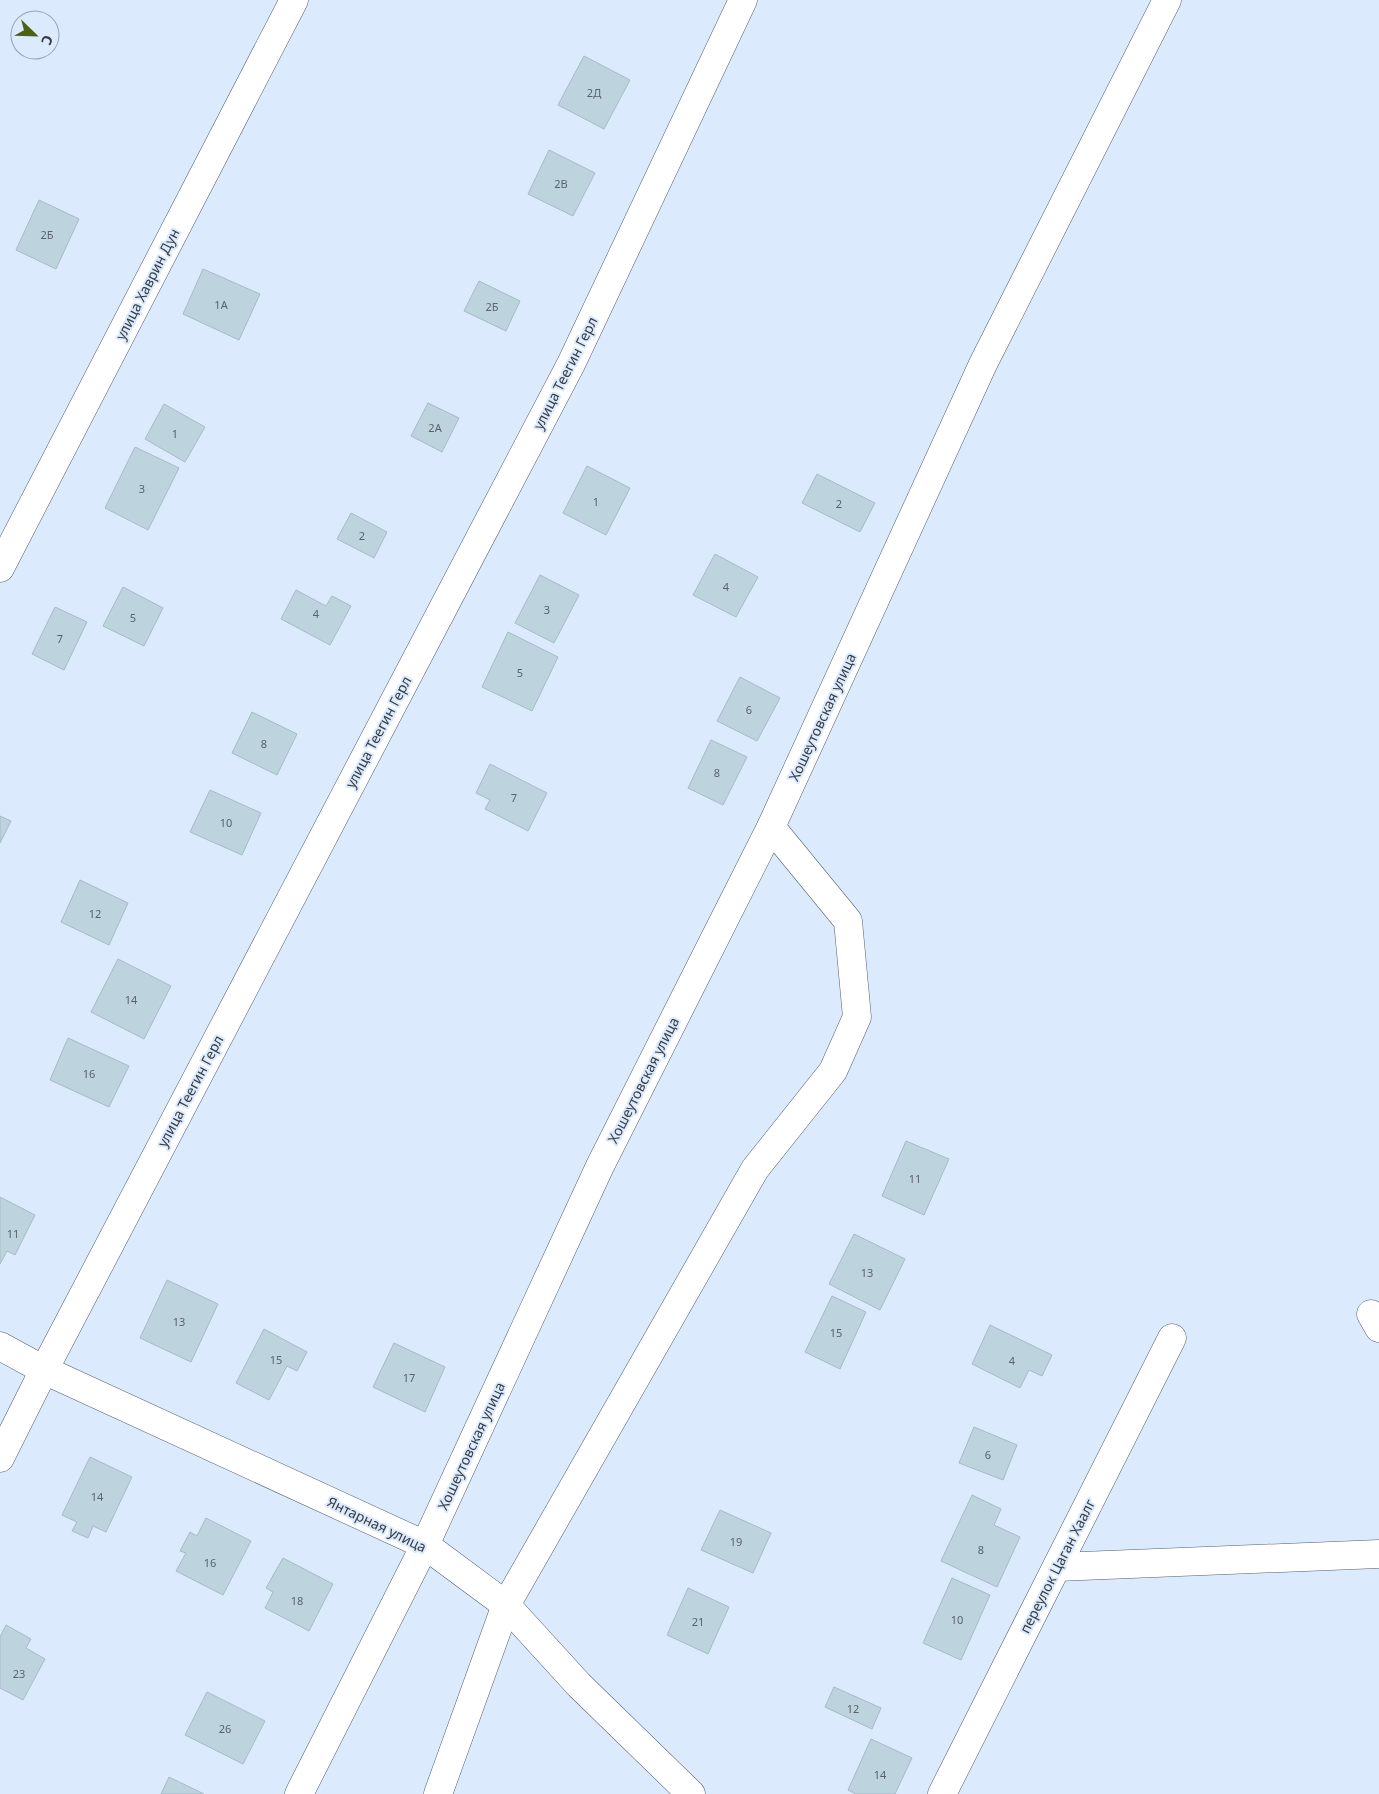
<svg xmlns="http://www.w3.org/2000/svg" width="1379" height="1794" viewBox="0 0 1379 1794" font-family="'Noto Sans',sans-serif">
<rect width="100%" height="100%" fill="#dbeafc"/>
<!-- building -->
<g fill="#bdd4df" stroke="#a5bbc6">
<polygon points="584,56 630,80 604,129 558,105"/>
<polygon points="549,150 595,173 573,216 528,194"/>
<polygon points="39,200 79,219 56,269 16,250"/>
<polygon points="203,269 260,294 239,340 183,314"/>
<polygon points="479,281 520,301 506,331 464,311"/>
<polygon points="428,403 459,418 442,452 411,436"/>
<polygon points="164,404 205,427 185,462 145,439"/>
<polygon points="135,447 179,468 148,530 105,508"/>
<polygon points="587,466 630,488 606,535 563,513"/>
<polygon points="817,474 875,503 860,532 802,503"/>
<polygon points="351,513 387,532 374,558 337,539"/>
<polygon points="715,554 758,577 736,617 693,595"/>
<polygon points="540,575 579,595 554,643 515,623"/>
<polygon points="123,587 163,608 144,646 103,626"/>
<polygon points="296,590 326,606 332,596 351,606 330,645 281,619"/>
<polygon points="55,607 87,622 64,670 32,654"/>
<polygon points="508,632 558,657 532,711 482,687"/>
<polygon points="740,677 780,698 757,741 717,721"/>
<polygon points="252,712 297,734 277,775 232,753"/>
<polygon points="711,740 747,757 723,805 688,788"/>
<polygon points="490,764 547,793 528,831 485,809 490,800 476,793"/>
<polygon points="210,790 261,813 242,855 190,832"/>
<polygon points="0,816 11,821 0,843"/>
<polygon points="80,880 128,903 109,945 61,922"/>
<polygon points="118,959 171,986 144,1039 91,1012"/>
<polygon points="68,1038 129,1066 109,1107 50,1080"/>
<polygon points="906,1141 949,1159 924,1215 882,1196"/>
<polygon points="0,1197 35,1215 15,1255 7,1251 0,1264"/>
<polygon points="854,1234 905,1259 880,1310 829,1284"/>
<polygon points="167,1280 218,1304 191,1362 140,1338"/>
<polygon points="832,1296 866,1312 840,1369 805,1352"/>
<polygon points="990,1325 1052,1355 1042,1376 1029,1370 1020,1388 972,1364"/>
<polygon points="264,1329 307,1352 297,1371 287,1366 269,1400 236,1383"/>
<polygon points="394,1343 445,1367 425,1412 373,1387"/>
<polygon points="974,1427 1017,1445 1003,1480 959,1463"/>
<polygon points="90,1457 132,1477 106,1532 93,1526 88,1538 72,1531 77,1522 62,1515"/>
<polygon points="972,1495 1001,1509 994,1525 1020,1537 997,1587 941,1561"/>
<polygon points="720,1510 771,1533 753,1573 701,1550"/>
<polygon points="206,1518 251,1541 223,1595 176,1571 186,1553 180,1551 190,1532 197,1536"/>
<polygon points="283,1558 333,1584 309,1631 265,1608 273,1592 266,1588"/>
<polygon points="952,1578 990,1595 961,1660 923,1643"/>
<polygon points="688,1588 729,1607 708,1654 667,1635"/>
<polygon points="6,1625 31,1639 26,1648 45,1659 23,1700 0,1688 0,1637"/>
<polygon points="834,1687 881,1708 872,1729 825,1707"/>
<polygon points="207,1692 265,1721 243,1764 185,1735"/>
<polygon points="871,1739 912,1758 895,1794 856,1794 848,1790"/>
<polygon points="169,1777 204,1794 161,1794"/>
</g>
<g fill="none" stroke-linecap="round" stroke-linejoin="round">
<defs>
<g id="minor">
<polyline points="0,568 294,0"/>
<polyline points="1371,1314 1379,1328"/>
<polyline points="0,1346 44,1370 425,1545 506,1605 579,1685 691,1794"/>
<polyline points="0,1458 44,1370 571,364 743,0"/>
<polyline points="1057,1567 1379,1554"/>
<polyline points="299,1794 425,1545 600,1166 771,827 983,364 1167,0"/>
<polyline points="438,1794 506,1605 755,1169 833,1071 857,1017 848,921 771,827"/>
<polyline points="942,1794 1172,1338"/>
</g>
</defs>
<!-- minor casing -->
<use href="#minor" stroke="#535f6f" stroke-width="29"/>
<!-- minor -->
<use href="#minor" stroke="#fff" stroke-width="28"/>
</g>
<g text-anchor="middle" dominant-baseline="central" stroke-width="4" stroke-linejoin="round" paint-order="stroke">
<!-- number labels -->
<g font-size="11" fill="#59636b">
<text x="594" y="92">2Д</text>
<text x="561" y="183">2В</text>
<text x="47" y="234">2Б</text>
<text x="221" y="304">1А</text>
<text x="492" y="306">2Б</text>
<text x="435" y="427">2А</text>
<text x="175" y="433">1</text>
<text x="142" y="488">3</text>
<text x="596" y="501">1</text>
<text x="839" y="503">2</text>
<text x="362" y="535">2</text>
<text x="726" y="586">4</text>
<text x="547" y="609">3</text>
<text x="316" y="613">4</text>
<text x="133" y="617">5</text>
<text x="60" y="638">7</text>
<text x="520" y="672">5</text>
<text x="749" y="709">6</text>
<text x="264" y="743">8</text>
<text x="717" y="772">8</text>
<text x="514" y="797">7</text>
<text x="226" y="822">10</text>
<text x="95" y="913">12</text>
<text x="131" y="999">14</text>
<text x="89" y="1073">16</text>
<text x="915" y="1178">11</text>
<text x="13" y="1233">11</text>
<text x="867" y="1272">13</text>
<text x="179" y="1321">13</text>
<text x="836" y="1332">15</text>
<text x="276" y="1359">15</text>
<text x="1012" y="1360">4</text>
<text x="409" y="1377">17</text>
<text x="988" y="1454">6</text>
<text x="97" y="1496">14</text>
<text x="736" y="1541">19</text>
<text x="981" y="1549">8</text>
<text x="210" y="1562">16</text>
<text x="297" y="1600">18</text>
<text x="957" y="1619">10</text>
<text x="698" y="1621">21</text>
<text x="19" y="1673">23</text>
<text x="853" y="1708">12</text>
<text x="225" y="1728">26</text>
<text x="880" y="1774">14</text>
</g>
<!-- street labels -->
<g font-size="14" fill="#383d44" stroke="#dbeafc">
<text transform="translate(147 284) rotate(-63)">улица Хаврин Дун</text>
<text transform="translate(565 373) rotate(-63)">улица Теегин Герл</text>
<text transform="translate(822 717) rotate(-65)">Хошеутовская улица</text>
<text transform="translate(378 732) rotate(-62)">улица Теегин Герл</text>
<text transform="translate(643 1080) rotate(-63)">Хошеутовская улица</text>
<text transform="translate(190 1091) rotate(-62)">улица Теегин Герл</text>
<text transform="translate(471 1446) rotate(-65)">Хошеутовская улица</text>
<text transform="translate(377 1524) rotate(26)">Янтарная улица</text>
<text transform="translate(1057 1566) rotate(-63)">переулок Цаган Хаалг</text>
</g>
</g>
<!-- north arrow -->
<g transform="translate(35 35) rotate(113)"><circle r="24" fill="#dbeafc" stroke="#9aa5b2"/>
<path d="M0-4L9 19L0 12L-9 19Z" fill="#4b620e"/>
<text y="-8" font-size="14" font-weight="bold" text-anchor="middle" fill="#383d44">С</text>
</g>
</svg>
